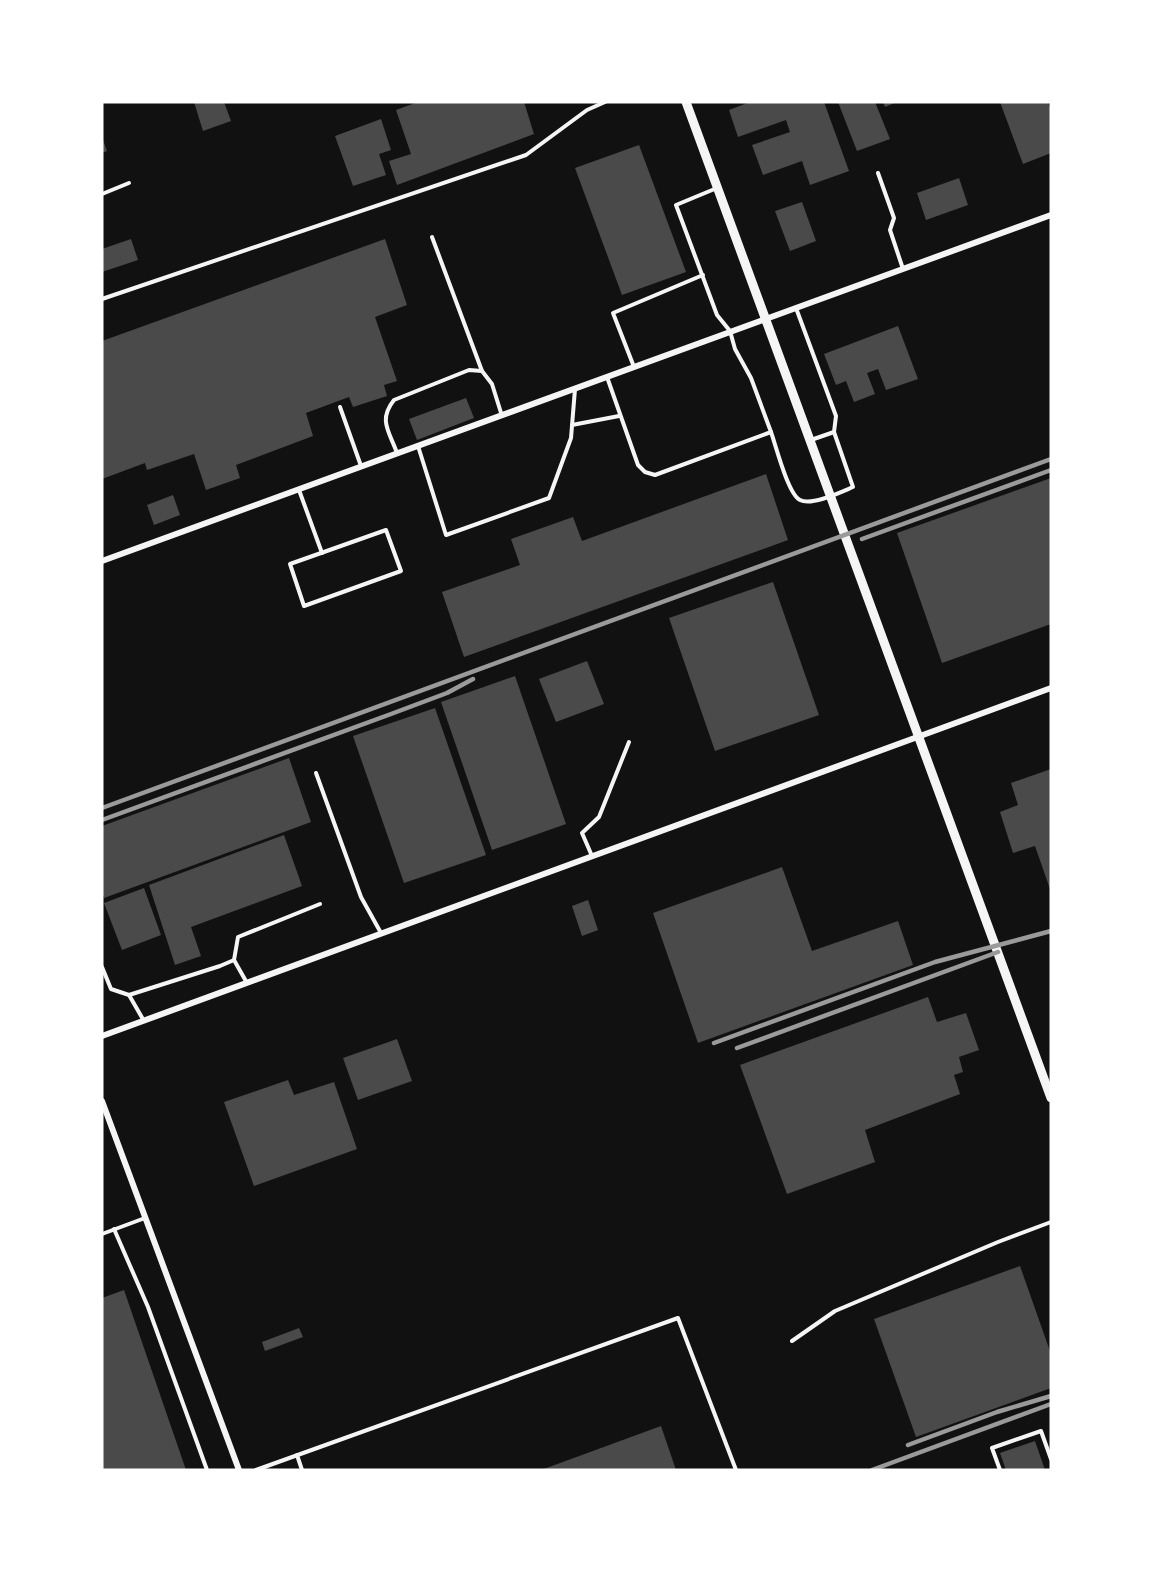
<svg xmlns="http://www.w3.org/2000/svg" width="1153" height="1572" viewBox="0 0 1153 1572" font-family="Ubuntu,sans-serif">
<rect width="100%" height="100%" fill="#111"/>
<!-- building -->
<g fill="#4a4a4a">
<polygon points="194,102 224,102 231,121 203,131"/>
<polygon points="418,102 524,102 534,134 397,185 389,161 411,154 396,110"/>
<polygon points="750,102 824,102 849,171 810,185 802,161 763,175 752,145 790,132 786,120 738,137 729,110"/>
<polygon points="838,102 875,102 890,139 857,151"/>
<polygon points="883,102 897,102 885,107"/>
<polygon points="1000,102 1048,102 1051,110 1051,153 1023,164"/>
<polygon points="381,119 391,150 379,154 386,175 353,186 335,136"/>
<polygon points="102,137 107,151 102,153"/>
<polygon points="639,145 686,272 622,295 575,168"/>
<polygon points="959,178 968,205 926,220 917,193"/>
<polygon points="802,202 816,241 790,251 775,211"/>
<polygon points="131,239 138,260 102,272 102,249"/>
<polygon points="385,239 407,305 375,317 397,381 384,385 387,396 353,407 349,397 306,413 313,436 236,465 240,478 206,490 194,454 147,470 145,463 102,479 102,341"/>
<polygon points="898,326 918,379 886,390 878,369 867,373 875,394 854,402 846,381 836,385 824,354"/>
<polygon points="466,398 474,418 417,440 409,419"/>
<polygon points="766,474 788,540 464,657 442,592 520,565 511,539 573,517 582,541"/>
<polygon points="1051,478 1051,624 942,663 897,533"/>
<polygon points="173,495 180,515 154,525 147,505"/>
<polygon points="773,582 819,715 715,751 669,618"/>
<polygon points="587,661 604,704 556,722 539,679"/>
<polygon points="515,676 566,824 492,850 441,702"/>
<polygon points="435,708 486,855 404,883 353,736"/>
<polygon points="289,758 311,822 104,898 102,892 102,826"/>
<polygon points="1051,769 1051,892 1035,846 1013,853 1000,812 1018,805 1011,783"/>
<polygon points="284,835 302,886 191,927 201,956 175,965 149,885"/>
<polygon points="782,867 812,951 898,921 913,965 698,1043 653,913"/>
<polygon points="144,888 161,935 122,950 104,903"/>
<polygon points="588,900 598,930 582,936 572,906"/>
<polygon points="928,997 937,1022 966,1013 979,1050 959,1057 963,1072 954,1075 960,1094 865,1130 875,1162 787,1194 740,1065"/>
<polygon points="397,1039 412,1081 358,1100 343,1058"/>
<polygon points="288,1080 294,1095 334,1082 357,1149 254,1186 224,1102"/>
<polygon points="1020,1266 1051,1354 1051,1388 916,1437 874,1319"/>
<polygon points="124,1290 186,1470 102,1470 102,1298"/>
<polygon points="299,1328 303,1337 265,1351 262,1342"/>
<polygon points="661,1426 676,1470 541,1470"/>
<polygon points="1035,1441 1045,1470 1006,1470 1000,1453"/>
</g>
<g fill="none" stroke-linecap="round" stroke-linejoin="round">
<!-- service -->
<g stroke="#f5f5f5" stroke-width="4">
<polyline points="878,173 894,218 890,230 903,269"/>
<polyline points="102,194 129,183"/>
<polyline points="432,237 482,371"/>
<polyline points="102,299 526,155 587,110 605,102"/>
<polyline points="796,308 836,416 834,432 811,440"/>
<polyline points="634,367 613,313 703,275"/>
<polyline points="607,377 638,465 645,472 655,475 771,432 751,378 735,349 730,331 717,315 676,205 717,188"/>
<polyline points="340,407 361,466"/>
<polyline points="572,425 619,416"/>
<path d="M771,432C776,446 788,494 800,500C812,506 841,492 853,487L834,432"/>
<polyline points="418,446 446,535 549,498 571,438 575,389"/>
<path d="M397,453C389,431 378,420 394,400L469,370L482,371L492,384L502,416"/>
<polyline points="299,490 322,553"/>
<polygon points="386,530 401,571 304,606 290,564"/>
<polyline points="316,773 361,897 381,933"/>
<polyline points="592,856 582,833 599,817 629,742"/>
<polyline points="234,960 238,937 320,904"/>
<polyline points="102,967 111,989 129,995 144,1021"/>
<polyline points="129,995 220,966 234,960 247,983"/>
<polyline points="114,1229 148,1307 207,1470"/>
<polyline points="102,1234 145,1218"/>
<polyline points="792,1341 835,1311 998,1242 1051,1222"/>
<polyline points="297,1455 302,1470"/>
<polyline points="256,1470 678,1318 736,1470"/>
<polyline points="1000,1470 992,1448 1041,1431 1051,1459"/>
</g>
<!-- minor -->
<g stroke="#f5f5f5" stroke-width="6">
<polyline points="102,561 1051,215"/>
<polyline points="102,1036 1051,688"/>
<polyline points="102,1101 239,1470"/>
</g>
<!-- tertiary -->
<polyline stroke="#f5f5f5" stroke-width="9" points="686,102 1051,1098"/>
<!-- rail -->
<g stroke="#9a9a9a" stroke-width="4.5">
<polyline points="862,539 1051,470"/>
<polyline points="102,808 1051,459"/>
<polyline points="102,820 391,714 447,693 473,679"/>
<polyline points="714,1043 935,962 1051,931"/>
<polyline points="737,1048 998,952"/>
<polyline points="908,1445 997,1412 1051,1396"/>
<polyline points="872,1470 1051,1404"/>
</g>
</g>
<!-- border -->
<rect width="1153" height="1572" fill="none" stroke="#ffffff" stroke-width="207"/>
</svg>
